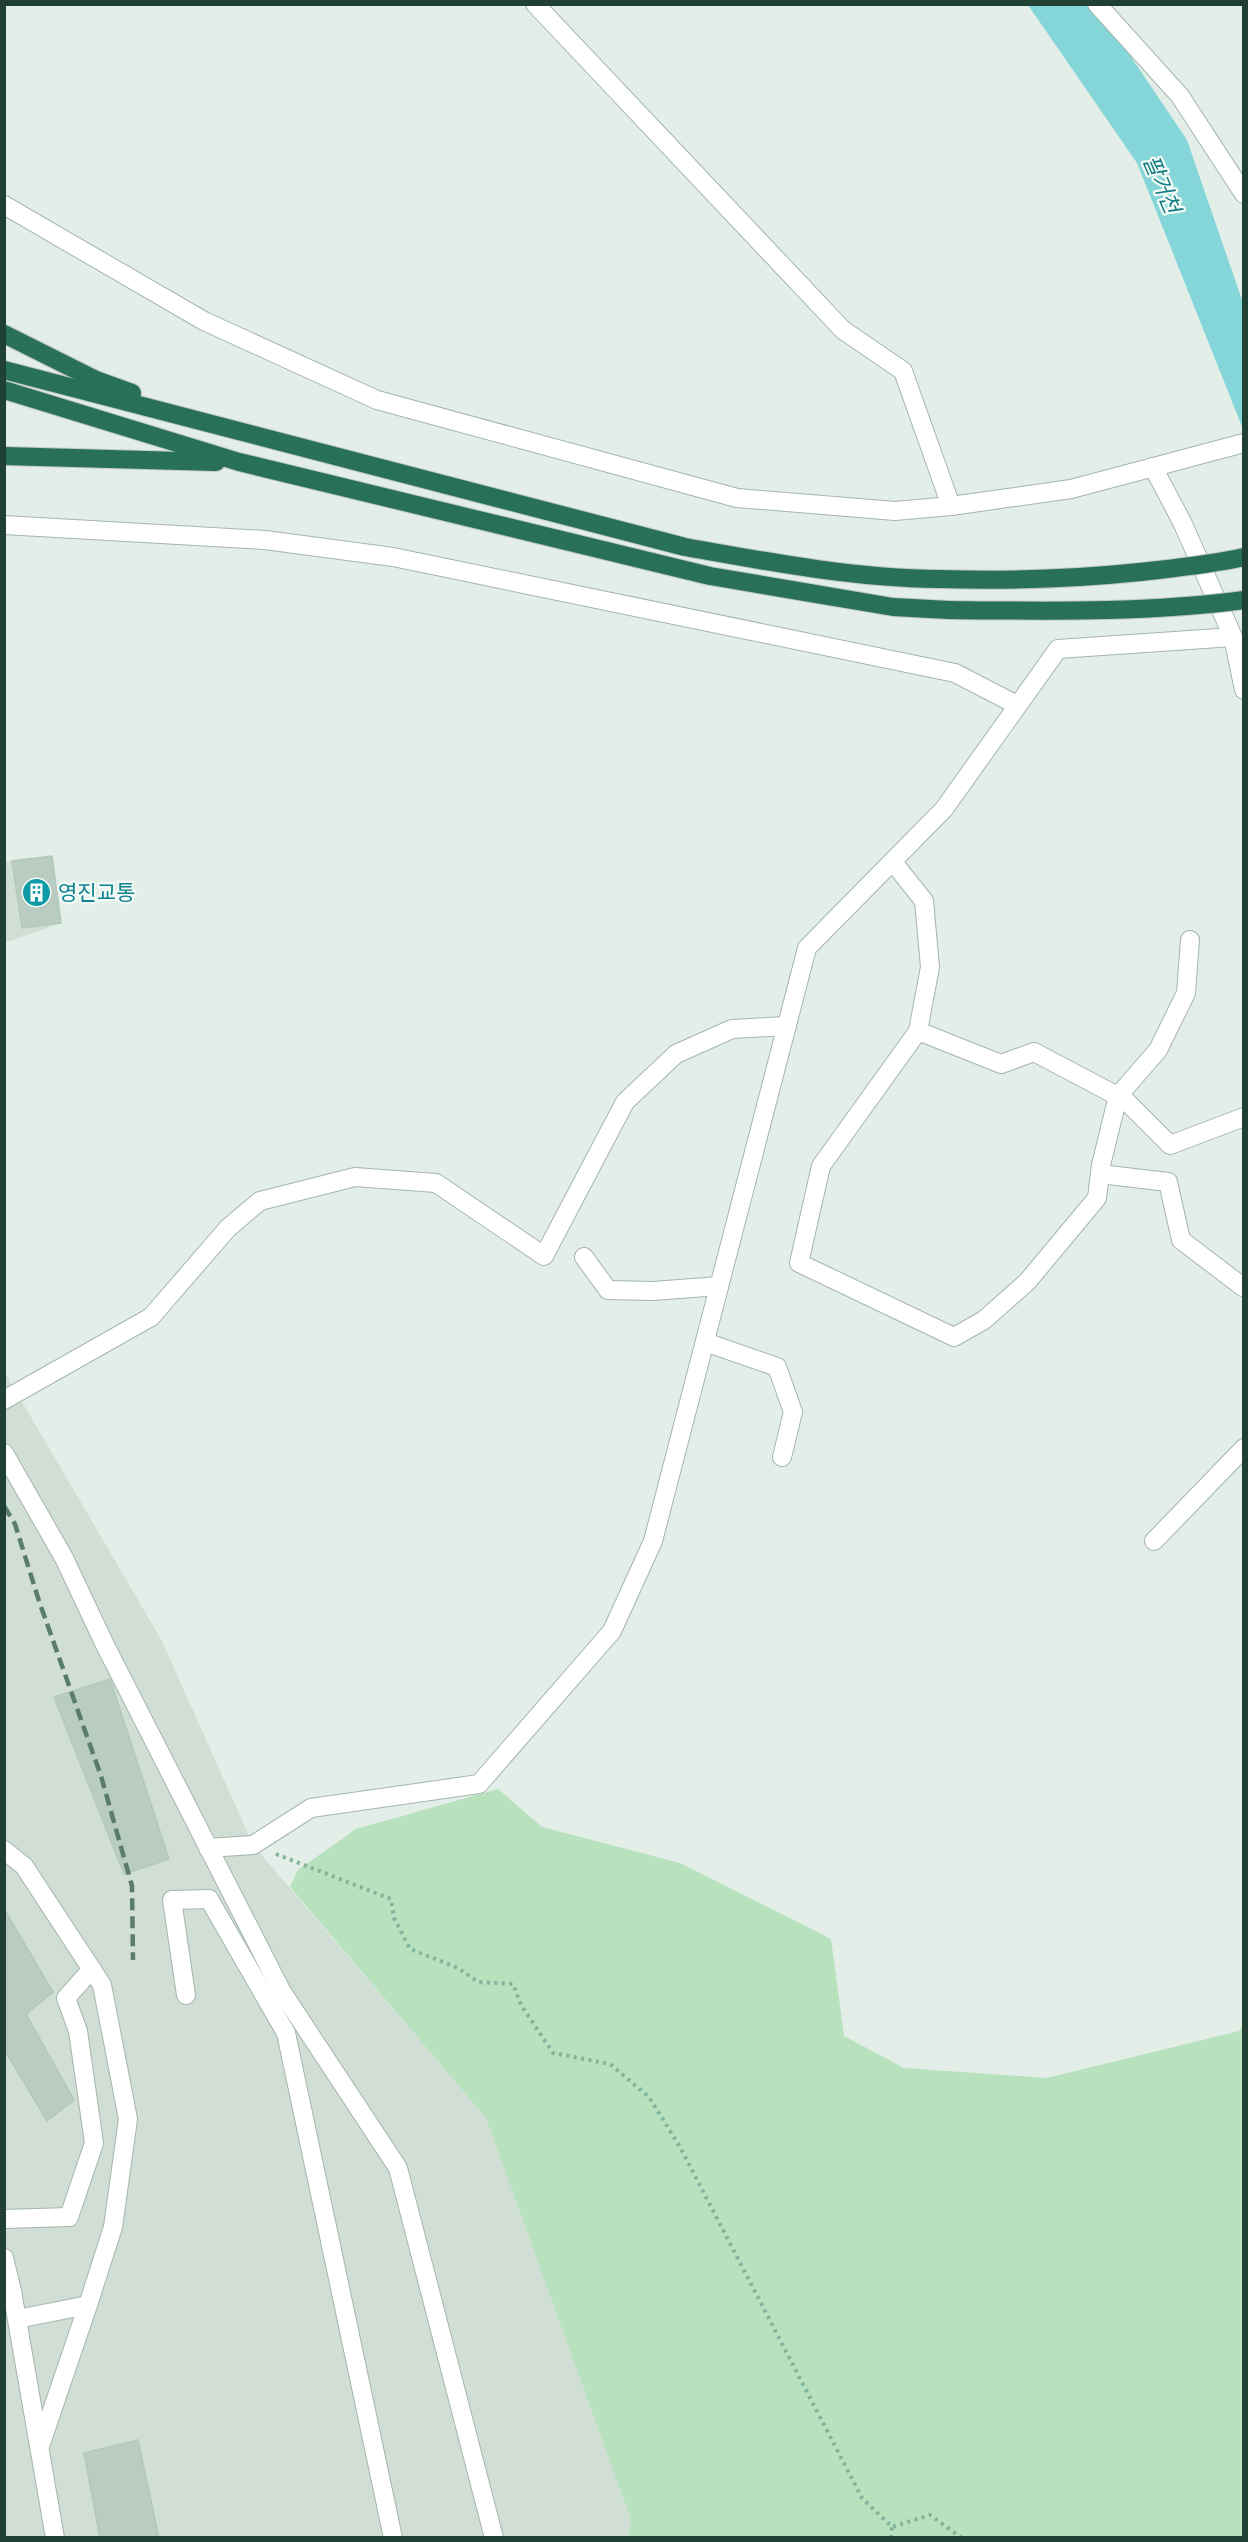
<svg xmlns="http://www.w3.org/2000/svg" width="1248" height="2542" viewBox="0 0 1248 2542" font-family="Inter,'Noto Sans KR',sans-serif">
<rect width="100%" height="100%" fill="#e2eee7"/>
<!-- built -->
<g fill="#d0ded5">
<polygon points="52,856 61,923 5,943 5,862"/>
<polygon points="4,1371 162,1641 253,1845 486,2118 631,2520 628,2537 5,2537"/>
</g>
<!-- green -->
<polygon fill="#b8e1be" points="498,1789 542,1827 680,1863 831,1939 844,2036 904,2068 1047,2078 1239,2031 1243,2025 1243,2537 628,2537 631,2520 486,2118 290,1887 298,1870 356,1829"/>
<!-- water -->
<polygon fill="#84d6d8" points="1028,5 1096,5 1187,140 1243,303 1243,429 1137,163"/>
<!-- building -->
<g fill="#b9ccc2" stroke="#b3c8bd" stroke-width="1.5">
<polygon points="52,856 61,923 22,928 12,861"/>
<polygon points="110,1679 169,1859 124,1874 54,1697"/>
<polygon points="4,1909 53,1992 26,2014 74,2100 47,2121 4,2049"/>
<polygon points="138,2440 159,2538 100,2538 84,2453"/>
</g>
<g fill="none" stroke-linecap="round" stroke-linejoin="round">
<defs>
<g id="minor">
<polyline points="535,4 843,330 903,371 951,506"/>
<polyline points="1097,4 1180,96 1244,194"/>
<polyline points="4,205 204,321 377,400 737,498 895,511 951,506 1071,489 1244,443"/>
<polyline points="1153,467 1182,522 1233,637 1244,690"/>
<polyline points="4,525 265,540 393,557 955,673 1017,705"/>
<polyline points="893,862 924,901 930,967 918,1031 1001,1064 1034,1052 1125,1100 1170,1145 1244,1117"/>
<polyline points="918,1031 821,1166 799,1263 954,1337 984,1320 1027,1282 1097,1198 1101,1165 1118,1096 1158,1050 1186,993 1190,940"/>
<polyline points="1100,1174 1168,1182 1181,1240 1243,1287"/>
<polyline points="584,1257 608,1290 653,1291 719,1286"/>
<polyline points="705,1342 777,1367 793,1412 782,1457"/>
<polyline points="4,1400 151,1317 228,1228 260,1201 355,1177 436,1183 544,1256 625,1102 676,1054 732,1029 787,1026"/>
<polyline points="4,1453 64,1558 105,1645 282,1992 398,2168 494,2538"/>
<polyline points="1154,1541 1244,1448"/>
<polyline points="208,1848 253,1845 311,1808 479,1784 612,1631 653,1541 807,948 944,809 1058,649 1233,637"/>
<polyline points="4,1850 24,1866 102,1985 128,2119 113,2227 88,2305 17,2319"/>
<polyline points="186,1995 172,1900 209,1899 286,2033 393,2538"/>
<polyline points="4,2219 69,2217 94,2143 78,2031 66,1998 92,1969"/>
<polyline points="4,2258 12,2291 55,2538"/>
<polyline points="40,2446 88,2305"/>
</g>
<g id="highway">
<polyline points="4,334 96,380 132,393"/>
<path d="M4,370L685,547C769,562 853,578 939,579"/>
<polyline points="4,390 239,462 710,576 893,607 949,610"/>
<polyline points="4,456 216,462"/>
</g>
</defs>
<!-- minor casing -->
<use href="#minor" stroke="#a4b6ad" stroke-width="20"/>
<!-- highway casing -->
<use href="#highway" stroke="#c1cac6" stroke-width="20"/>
<!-- path -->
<g stroke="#7fb49c" stroke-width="4" stroke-dasharray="3 4.5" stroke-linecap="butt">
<polyline points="276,1854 391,1899 394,1918 410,1949 458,1968 478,1982 513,1984 521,2005 553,2053 610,2064 649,2097 680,2147 862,2498 892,2527 930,2515 962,2538"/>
<polyline points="891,2538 892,2527"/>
</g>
<!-- minor -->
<use href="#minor" stroke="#fff" stroke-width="18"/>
<!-- highway -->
<use href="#highway" stroke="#287057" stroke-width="18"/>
<!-- rail -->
<polyline stroke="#5a7c6e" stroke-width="4.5" stroke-dasharray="12 6" stroke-linecap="butt" points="4,1506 15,1524 39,1601 101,1776 132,1886 133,1960"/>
<defs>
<g id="highway-bridge">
<path d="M939,579C1006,581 1073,579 1140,572C1175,568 1209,565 1244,557"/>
<path d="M949,610C1048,611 1146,613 1244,600"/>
</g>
</defs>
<!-- highway-bridge casing -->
<use href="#highway-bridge" stroke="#c1cac6" stroke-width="20" stroke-linecap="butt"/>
<!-- highway-bridge -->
<use href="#highway-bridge" stroke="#287057" stroke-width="18"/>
</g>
<!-- icons -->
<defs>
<symbol id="building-disc" viewBox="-11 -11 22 22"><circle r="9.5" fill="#0f9aa8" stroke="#f3faf5"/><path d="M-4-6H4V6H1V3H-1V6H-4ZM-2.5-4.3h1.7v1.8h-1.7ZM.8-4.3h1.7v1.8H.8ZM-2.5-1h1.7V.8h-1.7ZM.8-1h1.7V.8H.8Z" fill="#fff"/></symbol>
</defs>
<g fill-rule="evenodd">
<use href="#building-disc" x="20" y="876" width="33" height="33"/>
</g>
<g text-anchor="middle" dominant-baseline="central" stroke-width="4.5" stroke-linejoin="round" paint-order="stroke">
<!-- culture labels -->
<g font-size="21" fill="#0d838f" stroke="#f3faf5" text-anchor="start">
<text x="58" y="892">영진교통</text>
</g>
<!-- water labels -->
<g font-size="22" font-style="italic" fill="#137f83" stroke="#f3faf5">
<text transform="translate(1162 184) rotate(67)">팔거천</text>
</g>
</g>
<!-- border -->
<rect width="1248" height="2542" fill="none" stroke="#204033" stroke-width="12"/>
</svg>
